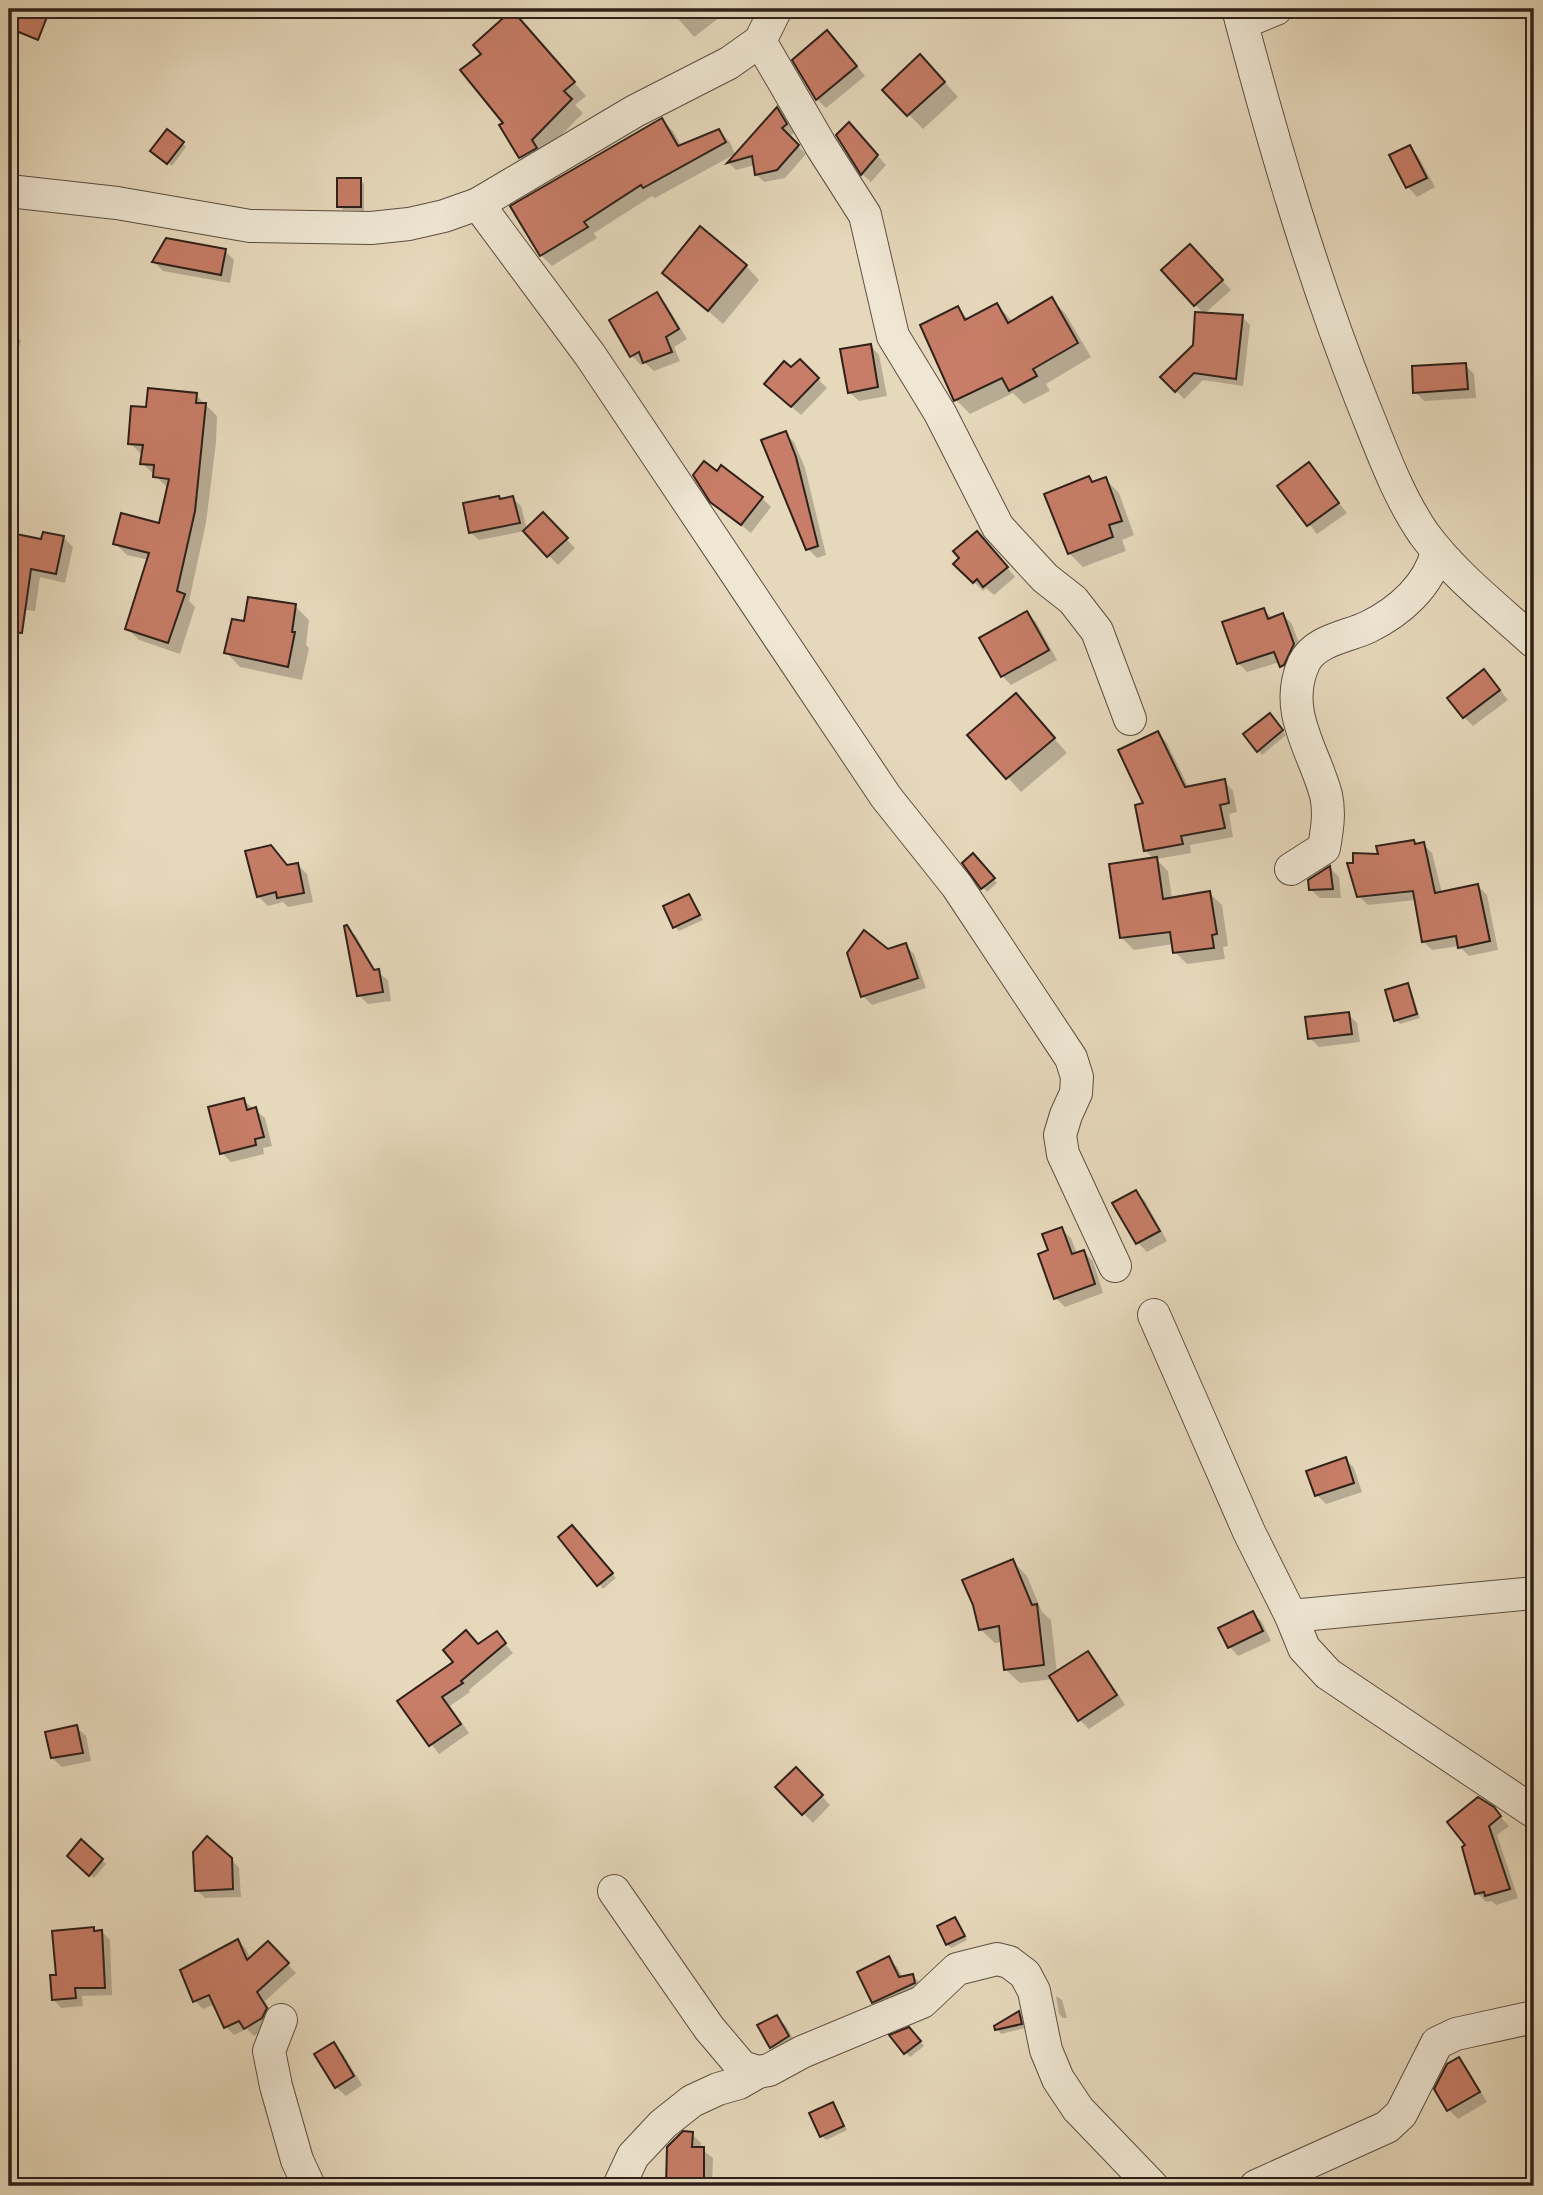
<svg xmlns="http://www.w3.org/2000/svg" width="1543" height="2195" viewBox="0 0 1543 2195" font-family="'IM FELL Double Pica',serif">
<rect width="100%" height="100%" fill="#e6d8bb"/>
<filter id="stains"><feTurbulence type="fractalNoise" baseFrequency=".00286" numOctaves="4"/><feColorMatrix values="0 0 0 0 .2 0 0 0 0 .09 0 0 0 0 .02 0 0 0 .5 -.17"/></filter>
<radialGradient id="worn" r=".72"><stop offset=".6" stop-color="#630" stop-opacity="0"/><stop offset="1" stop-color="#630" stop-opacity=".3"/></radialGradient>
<!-- shadow -->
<g fill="#0003">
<polygon points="670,9 720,9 724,14 694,37"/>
<polygon points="525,25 586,96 575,105 583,113 544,153 533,170 520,157 502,126 506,124"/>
<polygon points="836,41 865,76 826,108 817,99"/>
<polygon points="934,70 958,97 923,129 885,90"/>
<polygon points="777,110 785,118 794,133 789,137 806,154 785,178 764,182 756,174 755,165 736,170 729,163"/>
<polygon points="662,120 673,131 682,147 719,131 730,142 735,154 655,198 652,196 594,233 597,238 552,266 541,255"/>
<polygon points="858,134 886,165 871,182 862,174 838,135"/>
<polygon points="182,143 186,147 172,166 157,155"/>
<polygon points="1409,147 1418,156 1435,187 1417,197 1408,187 1391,156"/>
<polygon points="360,180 364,184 364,211 343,210 339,206"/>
<polygon points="225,251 234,260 230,283 163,271 154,262"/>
<polygon points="1199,255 1231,290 1204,314 1163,271"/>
<polygon points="746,266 759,280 723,324 664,272"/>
<polygon points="657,294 666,304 687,339 674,347 680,361 654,371 645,363 641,365 632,356"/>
<polygon points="1051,299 1065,313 1091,357 1046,384 1050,391 1024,404 1013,393 970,414 956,400 957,308 969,320 997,305 1013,322"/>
<polygon points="1242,317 1250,325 1243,386 1203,380 1184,399 1163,377"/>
<polygon points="9,333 21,340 15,361 9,359"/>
<polygon points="870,345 879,355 887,396 859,401 849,392"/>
<polygon points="800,361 827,388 801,415 775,393"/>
<polygon points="1465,365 1474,374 1476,398 1424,401 1415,392"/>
<polygon points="196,395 217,416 216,442 206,523 189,601 195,607 180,654 139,640 127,628 149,560 127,555 115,543 160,526 169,489 142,463 142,455 130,443 147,409"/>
<polygon points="785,433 794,442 805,468 826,555 817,558 808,549"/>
<polygon points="1309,465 1347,513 1317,534 1279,486"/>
<polygon points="717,473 762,498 771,507 751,533 722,510"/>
<polygon points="1089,478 1094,483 1105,479 1119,493 1134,535 1122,540 1126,551 1083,567 1069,553"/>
<polygon points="512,498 521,506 527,529 543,515 575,548 558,565 525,531 479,540 470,532 501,500"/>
<polygon points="9,534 43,541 44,534 64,538 73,547 65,583 40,577 35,611 9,608"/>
<polygon points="986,542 1015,577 994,595 986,588 983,591 956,564"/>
<polygon points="295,606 309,620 306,645 309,648 302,680 240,667 226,652"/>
<polygon points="1264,610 1273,619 1283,615 1292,624 1303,654 1290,675 1280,662 1247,672 1238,663"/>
<polygon points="1027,613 1036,622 1057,660 1011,685 1002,676 981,639"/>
<polygon points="1493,681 1508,700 1473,726 1464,717"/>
<polygon points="1016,695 1067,753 1021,792 970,735"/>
<polygon points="1273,719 1286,735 1262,755 1245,735"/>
<polygon points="1158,733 1167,743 1189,788 1224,781 1233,791 1237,812 1229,814 1233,837 1190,845 1191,853 1156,859 1168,871 1172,899 1209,893 1222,905 1228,946 1223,947 1225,959 1187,964 1175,952 1174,944 1134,950 1122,938 1154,859 1145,850 1146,805"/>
<polygon points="1413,842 1417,845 1423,844 1432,853 1442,893 1478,886 1487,895 1498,950 1469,956 1459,946 1432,950 1423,941 1416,900 1368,905 1359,896 1380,856"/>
<polygon points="977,859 997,883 987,892 964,863"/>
<polygon points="298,865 307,874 313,902 288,907 283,902 268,906 258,896 288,867"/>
<polygon points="1330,868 1339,877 1341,898 1320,898 1310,889"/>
<polygon points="689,896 703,920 679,931 675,927"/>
<polygon points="346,927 356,936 376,971 388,980 391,1001 368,1004 359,995"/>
<polygon points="905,945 914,954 926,988 872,1005 863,996 887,951"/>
<polygon points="1407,985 1411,990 1420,1018 1400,1024 1396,1020"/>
<polygon points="1348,1014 1357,1023 1360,1042 1319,1047 1310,1038"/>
<polygon points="243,1100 265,1118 272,1146 263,1148 264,1154 231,1162 222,1153"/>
<polygon points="1136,1192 1145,1201 1167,1241 1147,1252 1138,1243 1115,1204"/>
<polygon points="1061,1229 1071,1238 1077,1254 1084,1252 1093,1261 1103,1293 1065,1307 1056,1298 1050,1252"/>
<polygon points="1345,1459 1354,1468 1362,1492 1326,1504 1317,1495"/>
<polygon points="576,1531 616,1578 603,1589 560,1537"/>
<polygon points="1013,1561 1027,1576 1042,1612 1051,1620 1057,1673 1088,1653 1097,1662 1125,1705 1089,1729 1080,1720 1053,1679 1020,1683 1005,1669 1002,1642 995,1643 980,1629 975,1605"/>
<polygon points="1253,1613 1262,1622 1271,1641 1238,1656 1229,1646"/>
<polygon points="496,1633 513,1653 469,1690 470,1692 450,1706 469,1733 439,1754 399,1701"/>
<polygon points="76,1727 86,1736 91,1761 62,1767 52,1758"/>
<polygon points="796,1769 830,1805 813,1823 777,1787"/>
<polygon points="1493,1809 1509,1826 1497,1835 1518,1898 1496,1905 1492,1901 1486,1902 1477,1893 1464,1848"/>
<polygon points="81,1842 106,1864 94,1878 69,1856"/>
<polygon points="231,1859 239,1868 241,1897 205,1898 197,1890"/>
<polygon points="955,1919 967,1940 951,1948 947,1944"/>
<polygon points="93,1928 97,1932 102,1932 110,1940 112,1995 82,1996 83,2006 61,2008 53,1999 58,1977"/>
<polygon points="238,1941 246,1949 251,1959 268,1943 296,1973 265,2001 275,2018 270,2026 254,2036 247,2029 234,2035 226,2027 215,2004 203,2009 195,2001"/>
<polygon points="888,1958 897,1967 903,1978 913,1976 922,1985 883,2011 873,2002"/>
<polygon points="1056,1996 1062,2000 1067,2018 1063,2018 1059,2014"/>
<polygon points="1019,2013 1023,2017 1025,2028 1001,2034 997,2029"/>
<polygon points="776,2017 786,2026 797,2046 781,2056 771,2047"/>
<polygon points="913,2033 924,2046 910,2057 892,2036"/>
<polygon points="334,2045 343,2054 362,2085 346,2096 336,2087"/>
<polygon points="1458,2059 1467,2068 1487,2102 1458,2119 1449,2110 1436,2089"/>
<polygon points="833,2104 847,2130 826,2140 822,2136"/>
<polygon points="692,2134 701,2143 701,2149 713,2158 712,2186 667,2186 669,2148"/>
</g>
<!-- building -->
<g fill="#c77d67" stroke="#2f211a" stroke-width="2">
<polygon points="9,9 50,9 38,40 9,28"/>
<polygon points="512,10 575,82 564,91 572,99 532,140 537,148 519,158 499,125 503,123 460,70 481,54 473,45"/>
<polygon points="827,30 857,66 816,100 792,60"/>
<polygon points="920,54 945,82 907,116 882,90"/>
<polygon points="777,107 787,124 782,128 799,145 777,170 755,175 752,156 727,163"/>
<polygon points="662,118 678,146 719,129 726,142 643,188 641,185 584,222 588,227 540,256 510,206"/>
<polygon points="849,122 878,155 861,175 836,135"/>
<polygon points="167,129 184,142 167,164 150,151"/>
<polygon points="1410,145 1427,178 1406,188 1389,155"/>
<rect x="337" y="178" width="24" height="29"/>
<polygon points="700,226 747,265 708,311 662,273"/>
<polygon points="166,238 226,249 221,275 152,262"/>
<polygon points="1190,244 1223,280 1194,306 1161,270"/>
<polygon points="657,292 679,329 666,337 672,352 643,363 639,352 630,357 609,320"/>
<polygon points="1052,297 1078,343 1033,369 1037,376 1009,391 1002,378 954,401 920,325 958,306 965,320 997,303 1008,323"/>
<polygon points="1195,312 1243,315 1236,379 1194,373 1175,392 1160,377 1193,345"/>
<polygon points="871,344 878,387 848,393 840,349"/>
<polygon points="800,359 819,378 791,407 764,384 784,361 791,367"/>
<polygon points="1466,363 1468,389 1413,393 1412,366"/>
<polygon points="148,388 197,393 196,403 206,403 195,511 177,591 185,594 168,643 125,629 149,553 113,544 121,513 159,523 169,479 153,477 154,465 140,464 143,445 128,444 131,406 146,407"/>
<polygon points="786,431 796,457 818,546 806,550 761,440"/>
<polygon points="704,461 717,471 721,465 763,497 741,525 710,502 693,475"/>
<polygon points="1309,462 1339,503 1307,526 1277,486"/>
<polygon points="1089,476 1092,482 1106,477 1122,521 1109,525 1113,537 1068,554 1044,494"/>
<polygon points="499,496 500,499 513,496 520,523 469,533 463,503"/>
<polygon points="543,512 568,538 547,557 523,531"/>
<polygon points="977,531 1008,567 983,587 977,579 973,583 953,564 959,558 953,551"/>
<polygon points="43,532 64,536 56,574 31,569 22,633 9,632 9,541 15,542 16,534 41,539"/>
<polygon points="248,597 296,604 292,632 295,632 288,667 224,653 232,619 244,621"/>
<polygon points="1264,608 1268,619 1283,613 1294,644 1284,665 1280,667 1274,652 1237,664 1222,622"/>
<polygon points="1027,611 1049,650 1001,677 979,638"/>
<polygon points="1484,669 1500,690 1463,718 1447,698"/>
<polygon points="1016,693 1055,738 1006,779 967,735"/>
<polygon points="1270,713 1283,730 1257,752 1243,734"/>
<polygon points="1158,731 1185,787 1225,779 1229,803 1220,805 1225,828 1181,836 1183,844 1144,851 1135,805 1143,803 1118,750"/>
<polygon points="1414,840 1415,844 1424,842 1435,893 1478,884 1490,941 1458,948 1456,936 1422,942 1413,891 1357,897 1347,863 1353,863 1353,853 1378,854 1376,846"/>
<polygon points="271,845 287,865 298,863 304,893 277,898 276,892 257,897 245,851"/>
<polygon points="973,853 995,878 981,889 962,863"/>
<polygon points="1157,857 1163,899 1210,891 1217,934 1212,935 1214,948 1173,953 1170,932 1120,938 1109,864"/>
<polygon points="1330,866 1333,889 1309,890 1308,880"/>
<polygon points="689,894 700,915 673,928 663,906"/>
<polygon points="347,925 374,970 379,969 383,992 357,996 344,926"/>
<polygon points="864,930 888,949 906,943 918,978 861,997 847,953"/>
<polygon points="1408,983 1417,1014 1394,1021 1385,990"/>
<polygon points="1349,1012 1352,1034 1308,1039 1305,1017"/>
<polygon points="244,1098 247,1110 256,1107 264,1137 255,1139 256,1145 220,1154 208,1107"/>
<polygon points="1136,1190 1160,1231 1136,1244 1112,1203"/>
<polygon points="1062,1227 1072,1254 1084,1250 1095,1284 1054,1299 1038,1254 1048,1250 1042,1234"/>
<polygon points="1346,1457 1354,1483 1315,1496 1306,1471"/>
<polygon points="572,1525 613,1573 597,1586 558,1537"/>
<polygon points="1013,1559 1032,1605 1037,1604 1044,1665 1004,1670 999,1626 979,1630 973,1605 962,1580"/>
<polygon points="1253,1611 1263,1631 1228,1648 1218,1628"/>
<polygon points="466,1630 478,1644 497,1631 506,1643 461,1681 463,1683 442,1697 461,1724 429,1746 397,1701 453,1662 443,1650"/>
<polygon points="1088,1651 1117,1695 1078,1721 1049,1676"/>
<polygon points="77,1725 83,1753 51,1758 45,1732"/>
<polygon points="796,1767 823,1795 802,1815 775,1787"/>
<polygon points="1478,1797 1494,1807 1501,1816 1489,1826 1510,1889 1485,1896 1484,1892 1475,1894 1462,1847 1465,1845 1447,1822"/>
<polygon points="207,1836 232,1858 233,1889 195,1891 193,1852"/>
<polygon points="81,1839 103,1859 89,1876 67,1856"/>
<polygon points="955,1917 965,1936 946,1945 937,1926"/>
<polygon points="94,1927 94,1931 102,1930 105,1988 75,1988 76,1998 52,2000 50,1975 56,1975 52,1931"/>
<polygon points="238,1939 247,1960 268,1941 289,1963 257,1992 267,2008 262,2018 244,2029 239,2021 224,2028 209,1995 193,2002 180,1970"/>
<polygon points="889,1956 899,1977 913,1974 915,1983 872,2003 857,1972"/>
<polygon points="1019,2011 1022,2024 995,2030 994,2026"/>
<polygon points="777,2015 789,2036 770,2048 757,2025"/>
<polygon points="909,2027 921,2041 904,2054 889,2035"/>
<polygon points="334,2042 354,2076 335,2088 314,2054"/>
<polygon points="1459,2057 1480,2092 1447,2111 1434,2089 1447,2064"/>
<polygon points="833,2102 844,2126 820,2137 809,2113"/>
<polygon points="683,2131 693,2132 692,2147 704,2147 704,2186 666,2186 667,2147"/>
</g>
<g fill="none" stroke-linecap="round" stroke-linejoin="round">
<defs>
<g id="minor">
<path d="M1238,9C1273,142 1312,276 1363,404C1381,448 1397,495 1424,534C1454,575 1497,608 1534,642"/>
<polyline points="1242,23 1276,9"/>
<polyline points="760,41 821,146 865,215 893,336 940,413 998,527 1045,578 1073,600 1097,631 1130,719"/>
<polyline points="9,191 117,203 250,226 371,228 409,224 444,216 478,204 635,111 729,63 760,41 776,9"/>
<polyline points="478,204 590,355 886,797 957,886 1071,1058 1077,1077 1076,1093 1066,1115 1060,1135 1063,1154 1115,1266"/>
<path d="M1291,869L1324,848C1327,830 1330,813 1326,795C1314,750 1282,711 1304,663C1315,640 1347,637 1368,627C1399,612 1430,585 1437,551"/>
<polyline points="1154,1315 1249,1532 1291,1616 1304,1648 1328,1674 1534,1812"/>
<polyline points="1291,1616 1534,1593"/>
<polyline points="614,1891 709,2028 742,2067 758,2072 769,2070 802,2052 922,2002 957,1969 997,1959 1009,1962 1025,1974 1034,1991 1046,2050 1058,2079 1078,2109 1152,2186"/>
<polyline points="281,2020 269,2051 276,2086 297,2160 309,2186"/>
<polyline points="619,2186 633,2156 663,2124 692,2101 718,2089 739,2083 758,2072"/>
<polyline points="1256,2186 1387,2127 1401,2114 1437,2043 1456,2034 1534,2017"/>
</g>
</defs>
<!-- minor casing -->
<use href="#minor" stroke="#5d4f42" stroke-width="34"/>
<!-- minor -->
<use href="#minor" stroke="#efe6d3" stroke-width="32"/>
</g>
<!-- margin -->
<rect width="1543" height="2195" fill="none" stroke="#e6d8bb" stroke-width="35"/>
<rect x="10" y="10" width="1522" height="2174" fill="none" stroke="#2f211a" stroke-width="3.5"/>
<rect x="18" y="18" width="1508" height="2160" fill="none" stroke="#2f211a" stroke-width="2"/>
<rect width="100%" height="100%" filter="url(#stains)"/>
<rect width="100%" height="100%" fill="url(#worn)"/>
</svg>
